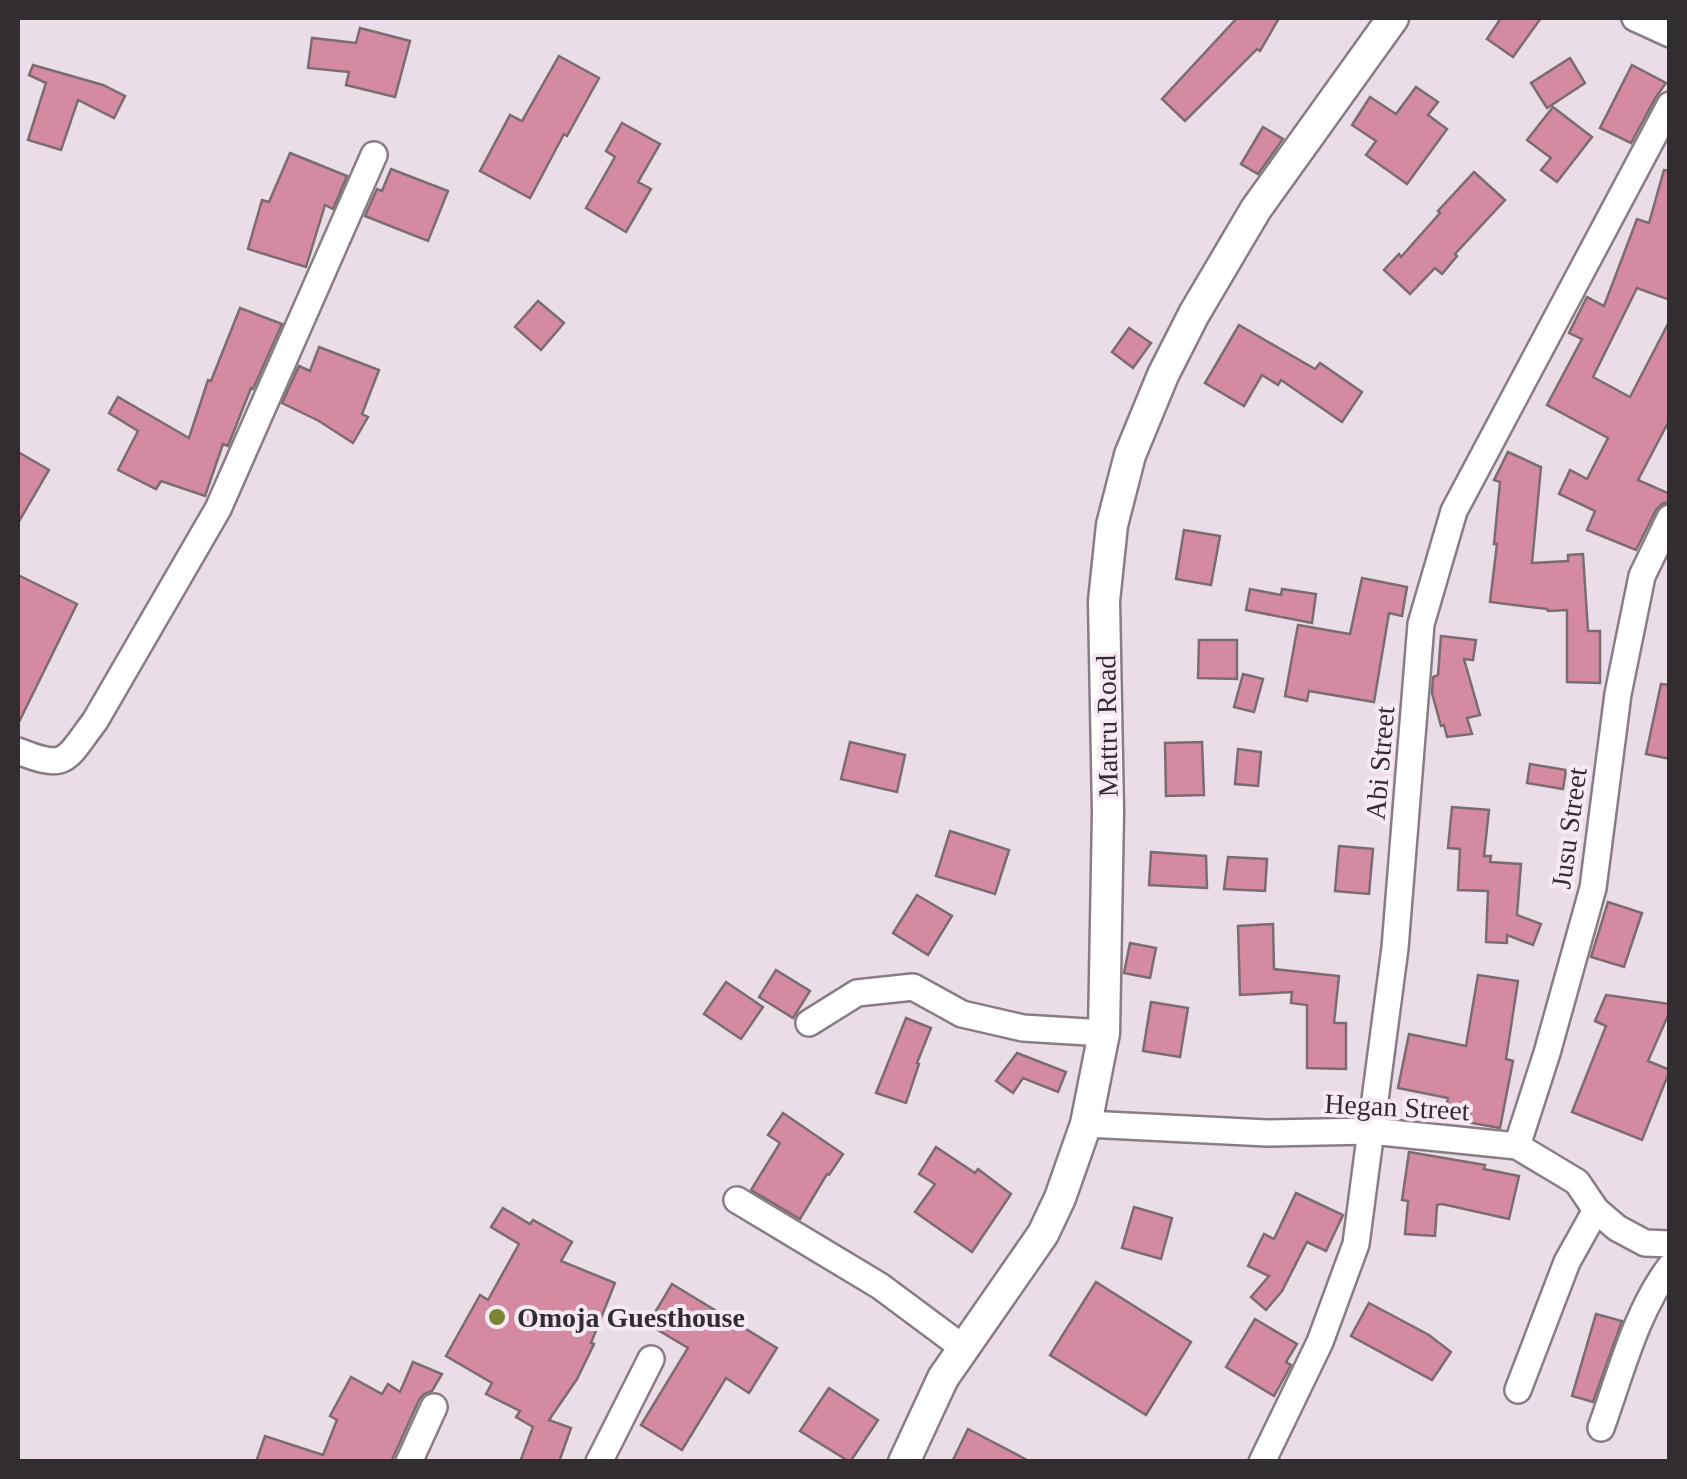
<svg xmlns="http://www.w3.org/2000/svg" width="1687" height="1479" viewBox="0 0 1687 1479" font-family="'Times New Roman',serif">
<rect width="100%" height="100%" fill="#eadde8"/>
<!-- building -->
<g fill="#d48aa1" stroke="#7b6c70" stroke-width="2.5">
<polygon points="1237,18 1279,18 1260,51 1257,49 1185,121 1162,99"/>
<polygon points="1501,18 1541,18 1513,57 1487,39"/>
<polygon points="360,28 410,41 395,97 346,85 349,72 308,68 312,38 356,43"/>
<polygon points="559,56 599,78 567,136 564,134 530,198 480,171 510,115 522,121"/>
<polygon points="1570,58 1585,83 1547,108 1531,83"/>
<polygon points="33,65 103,85 125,96 114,118 78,100 61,150 28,140 46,83 29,75"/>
<polygon points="1632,65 1666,83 1656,97 1631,143 1600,128"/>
<polygon points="1416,87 1438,102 1428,115 1447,129 1407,184 1366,155 1376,141 1352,125 1370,97 1396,114"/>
<polygon points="1553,107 1592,137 1557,182 1541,170 1551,158 1527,140"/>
<polygon points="622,123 660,144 638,182 651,189 626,232 586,208 615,157 606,151"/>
<polygon points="1263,127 1283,139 1258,174 1241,164"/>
<polygon points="290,153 347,176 333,209 325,205 306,267 248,249 262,200 269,202"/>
<polygon points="391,169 448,191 428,241 365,216 377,189 382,191"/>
<polygon points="1664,170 1670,171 1670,300 1637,288 1593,377 1630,397 1670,320 1670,419 1638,480 1670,494 1670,502 1662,504 1656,510 1636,550 1587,530 1595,511 1559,494 1570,470 1587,479 1608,438 1547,405 1582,339 1569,333 1587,297 1604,306 1637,219 1649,223"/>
<polygon points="1474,172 1505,200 1455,254 1457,256 1442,274 1435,268 1410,294 1384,270 1399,254 1401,257 1440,213 1438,211"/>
<polygon points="538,301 564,323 541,350 515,327"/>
<polygon points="240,308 282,324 253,389 251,388 228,446 223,444 205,496 161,481 156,489 118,470 138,431 109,413 118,397 189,438 208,380 211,381"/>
<polygon points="1239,325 1315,369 1320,363 1362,392 1342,422 1281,380 1278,385 1262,375 1244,406 1205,383"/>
<polygon points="1129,328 1151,343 1133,368 1112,352"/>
<polygon points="319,347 379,370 362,414 368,417 353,443 319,421 282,403 299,366 310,371"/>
<polygon points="18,452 49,470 18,523"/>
<polygon points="1508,452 1541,467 1532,563 1568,561 1568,555 1583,554 1588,631 1600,631 1600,683 1567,682 1567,610 1548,611 1547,609 1490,602 1497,544 1494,544 1500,482 1494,480"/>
<polygon points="1184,530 1220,536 1211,585 1176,579"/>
<polygon points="18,575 77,604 18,724"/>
<polygon points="1362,578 1407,587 1402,616 1389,613 1374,702 1309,691 1307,701 1285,696 1298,625 1350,634"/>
<polygon points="1250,589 1281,595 1282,589 1316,594 1312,623 1246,610"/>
<polygon points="1441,636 1476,640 1473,660 1464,659 1480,715 1467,718 1472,734 1447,737 1444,725 1441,726 1432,693 1433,677 1438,675"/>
<polygon points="1199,640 1237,640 1237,679 1198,678"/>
<polygon points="1243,674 1263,679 1254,712 1234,707"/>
<polygon points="1661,684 1670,685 1670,759 1646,754"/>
<polygon points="850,742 905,755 897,792 841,779"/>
<polygon points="1202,742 1204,795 1166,796 1165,743"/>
<polygon points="1238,749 1261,752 1258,786 1235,784"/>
<polygon points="1530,764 1566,770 1563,789 1527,783"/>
<polygon points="1452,807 1489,810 1484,856 1491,856 1490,862 1521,864 1517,915 1541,924 1533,945 1507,935 1507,943 1486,942 1488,891 1458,890 1460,849 1448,848"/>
<polygon points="950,831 1009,850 995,894 936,876"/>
<polygon points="1339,846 1373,849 1369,894 1335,891"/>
<polygon points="1151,852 1206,856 1207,888 1149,885"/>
<polygon points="1228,857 1267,859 1265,891 1224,889"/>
<polygon points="917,895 952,916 928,955 893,933"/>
<polygon points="1608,902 1642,913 1624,967 1591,957"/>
<polygon points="1273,924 1274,969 1339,976 1334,1023 1346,1023 1346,1069 1307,1068 1307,1005 1291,1003 1292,992 1240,995 1238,926"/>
<polygon points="1130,943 1156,948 1150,978 1124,973"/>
<polygon points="776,970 810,991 793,1018 759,997"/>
<polygon points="1478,975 1518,981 1506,1059 1513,1061 1500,1128 1444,1118 1448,1098 1398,1088 1409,1034 1466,1046"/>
<polygon points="726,982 763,1007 741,1039 704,1014"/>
<polygon points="1606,995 1670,1004 1670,1011 1648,1061 1670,1070 1642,1140 1572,1112 1606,1026 1595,1021"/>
<polygon points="1151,1002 1188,1008 1180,1057 1143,1051"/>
<polygon points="906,1018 931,1028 917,1063 919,1064 906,1103 876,1093"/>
<polygon points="1017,1053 1066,1072 1058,1092 1023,1078 1013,1093 996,1081"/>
<polygon points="783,1113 843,1154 829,1175 827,1174 800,1219 751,1190 780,1143 768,1135"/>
<polygon points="936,1147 975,1173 978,1169 1011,1194 972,1252 915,1212 935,1184 919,1174"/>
<polygon points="1409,1152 1485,1165 1484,1169 1519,1176 1509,1219 1442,1204 1437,1205 1435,1236 1405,1234 1408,1201 1402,1200"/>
<polygon points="1296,1193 1343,1215 1326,1251 1307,1242 1282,1291 1266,1310 1251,1297 1269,1276 1248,1266 1264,1234 1274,1239"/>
<polygon points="1134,1207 1172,1218 1161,1259 1122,1248"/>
<polygon points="503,1208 530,1224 533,1220 572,1242 561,1261 615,1283 591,1343 594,1344 577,1379 549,1420 571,1428 559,1462 520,1462 533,1427 516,1417 520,1411 486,1394 492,1383 446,1356 480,1295 488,1300 519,1244 491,1227"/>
<polygon points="1096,1282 1191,1342 1146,1415 1050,1355"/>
<polygon points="672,1284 777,1348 749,1393 726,1378 682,1450 641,1425 688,1348 648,1324"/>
<polygon points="1369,1303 1429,1335 1451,1352 1432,1380 1351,1336"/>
<polygon points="1596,1314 1622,1321 1593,1402 1572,1396"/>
<polygon points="1255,1319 1297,1344 1286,1362 1291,1365 1274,1396 1226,1367"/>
<polygon points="413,1362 442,1374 432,1391 424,1394 419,1400 391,1462 256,1462 265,1436 323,1455 337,1420 330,1416 351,1377 382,1394 388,1384 400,1392"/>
<polygon points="829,1388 878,1420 850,1462 800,1431"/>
<polygon points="968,1429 1031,1462 952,1462"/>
</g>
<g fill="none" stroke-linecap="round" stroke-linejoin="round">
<defs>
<g id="minor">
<polyline points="1635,18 1670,34"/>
<path d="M18,751C68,771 65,760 95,721L218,509L374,155"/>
<polyline points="809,1023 857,993 913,987 962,1014 1023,1028 1104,1033"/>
<polyline points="1086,1124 1267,1133 1371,1131 1517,1146 1577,1182 1596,1210 1617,1228 1645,1243 1670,1244"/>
<polyline points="1517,1146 1547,1053 1593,888 1618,694 1642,576 1670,518"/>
<polyline points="737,1200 880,1286 962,1347"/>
<polyline points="1518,1390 1567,1262 1596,1210"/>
<path d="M1601,1428C1620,1376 1636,1311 1670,1267"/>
<polyline points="409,1462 434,1407"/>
<polyline points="599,1462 651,1359"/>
<polyline points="1262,1462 1320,1342 1356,1244 1395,948 1421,624 1454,511 1670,105"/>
</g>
<polyline id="major" points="904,1462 943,1378 1043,1234 1060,1198 1086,1124 1104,1033 1108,812 1104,601 1112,525 1130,455 1163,375 1194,314 1256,209 1393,18"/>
</defs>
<!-- minor casing -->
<use href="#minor" stroke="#887d87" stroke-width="30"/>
<!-- major casing -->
<use href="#major" stroke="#887d87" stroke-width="35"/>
<!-- minor -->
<use href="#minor" stroke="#fff" stroke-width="25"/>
<!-- major -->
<use href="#major" stroke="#fff" stroke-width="30"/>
</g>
<!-- markers -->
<circle fill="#7b8431" stroke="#f7eaf5" stroke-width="4" cx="497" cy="1317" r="10"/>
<g text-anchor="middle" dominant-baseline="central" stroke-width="8" stroke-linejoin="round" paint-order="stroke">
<!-- street labels -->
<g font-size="28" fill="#322d31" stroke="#f7eaf5">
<text transform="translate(1107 726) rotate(-91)">Mattru Road</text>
<text transform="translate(1380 763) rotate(-85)">Abi Street</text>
<text transform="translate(1569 828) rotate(-82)">Jusu Street</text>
<text transform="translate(1397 1107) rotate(3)">Hegan Street</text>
</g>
<!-- poi labels -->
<g font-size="28" font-weight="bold" fill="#322d31" stroke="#f7eaf5" text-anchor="start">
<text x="517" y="1317">Omoja Guesthouse</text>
</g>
</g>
<!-- border -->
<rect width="1687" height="1479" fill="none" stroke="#322d31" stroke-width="40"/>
</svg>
